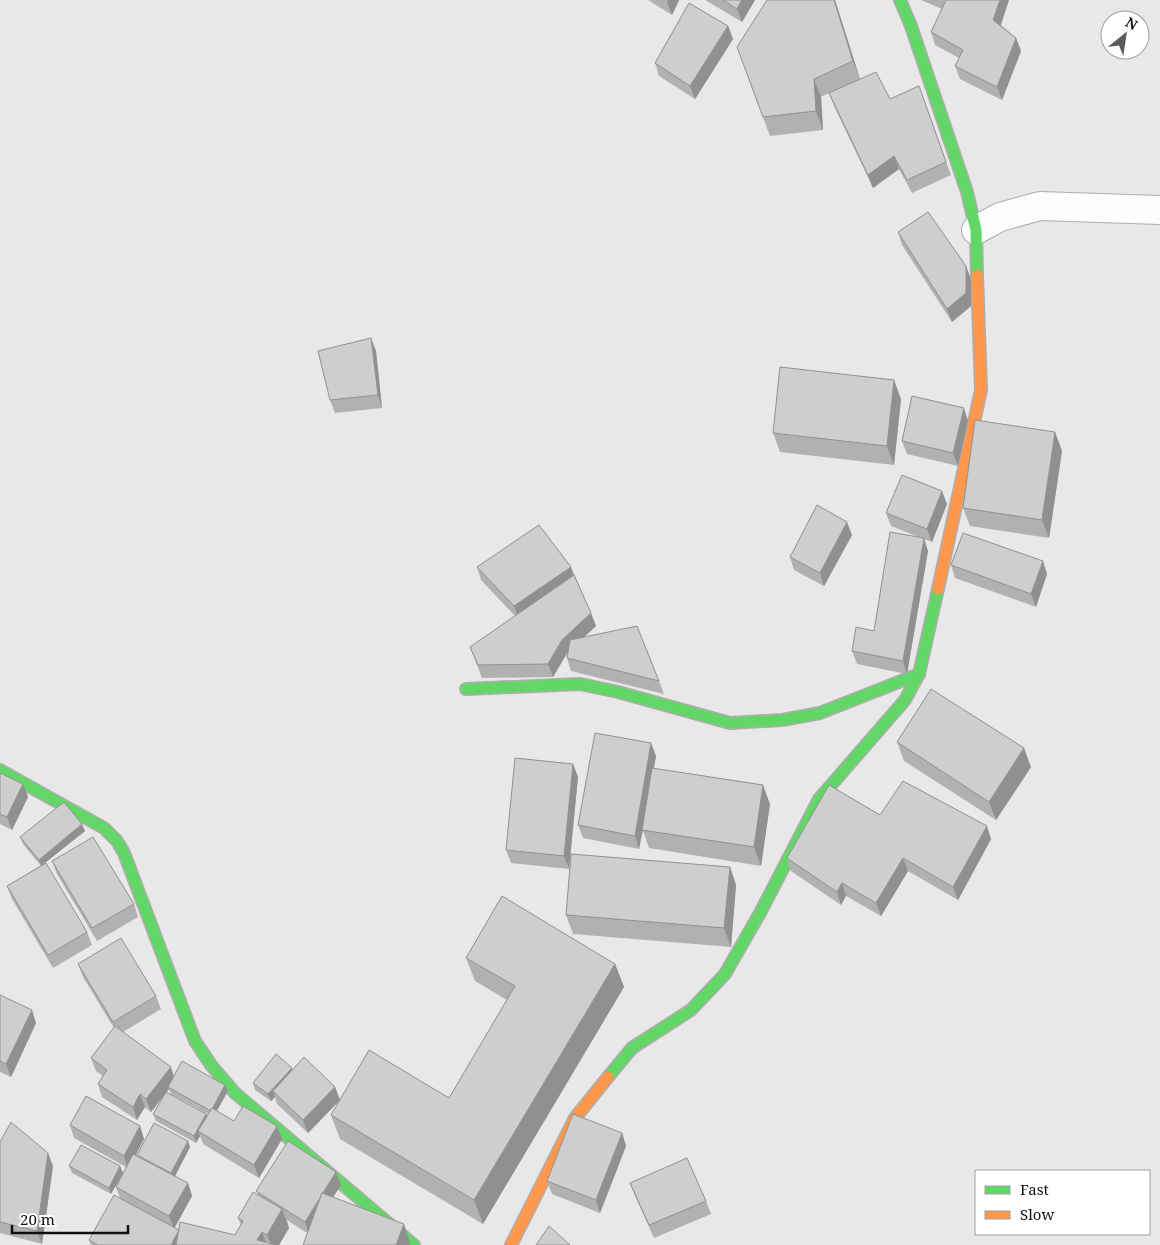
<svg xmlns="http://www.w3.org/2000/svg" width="1160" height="1245" viewBox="0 0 1160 1245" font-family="'Noto Serif',serif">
<rect width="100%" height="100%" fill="#e8e8e9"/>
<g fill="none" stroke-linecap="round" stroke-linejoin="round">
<defs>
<polyline id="street" points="976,230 1000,217 1040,206 1160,210"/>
<g id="fast">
<polyline points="900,0 911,26 967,192 976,230 977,275"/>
<polyline points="466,689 580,684 618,692 730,723 782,720 820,713 919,674"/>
<polyline points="0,770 104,828 117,841 124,853 195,1041 211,1065 235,1093 414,1245"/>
<polyline points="608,1077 632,1048 691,1010 725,974 760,913 819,799 905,700 919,674 938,589"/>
</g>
<g id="slow">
<polyline points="938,589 981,390 977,275"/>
<polyline points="511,1245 575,1118 608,1077"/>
</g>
</defs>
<!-- street casing -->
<use href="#street" stroke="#adadae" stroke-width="30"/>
<!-- fast casing -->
<use href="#fast" stroke="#adadae" stroke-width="14"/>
<!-- slow casing -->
<use href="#slow" stroke="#adadae" stroke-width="14"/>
<!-- street -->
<use href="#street" stroke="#fcfcfc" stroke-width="28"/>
<!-- fast -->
<use href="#fast" stroke="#63d668" stroke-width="11"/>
<!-- slow -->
<use href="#slow" stroke="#ff974d" stroke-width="11"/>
</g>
<!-- wall -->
<g fill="#b1b1b1" fill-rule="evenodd">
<polygon points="648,0 679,0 672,15"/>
<polygon points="705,0 755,0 742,22"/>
<polygon points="835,0 860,79 890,99 919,86 951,175 912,193 899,169 873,188 834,106 829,93 821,97 823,130 770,136 737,47"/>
<polygon points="921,0 1009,0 1001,25 1016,38 1021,51 1002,100 960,79 955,66 959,58 935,45 931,32 942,9"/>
<polygon points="728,26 733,39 695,99 659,76 655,63"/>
<polygon points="898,232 971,279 971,306 952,322 902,245"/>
<polygon points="371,338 376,351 382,408 335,413 330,400"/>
<polygon points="901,399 894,465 780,452 773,433"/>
<polygon points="968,421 958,466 907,454 902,441"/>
<polygon points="1055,432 1062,451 1049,538 970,526 963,508"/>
<polygon points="947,504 932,542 924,539 928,551 907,674 857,664 852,651 874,631 921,538 891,526 886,513"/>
<polygon points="852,535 824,586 794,570 790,557"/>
<polygon points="951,565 1047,574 1036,607 955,578"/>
<polygon points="477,567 571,567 596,626 584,637 659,681 664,694 571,671 567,658 568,652 553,677 482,678 470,647 515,616 481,580"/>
<polygon points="897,742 1031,767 996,820 904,761"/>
<polygon points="656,756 654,768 770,804 761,866 649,848 643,831 639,849 583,838 578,825"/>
<polygon points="573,764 578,777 569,869 511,863 506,850"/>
<polygon points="0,773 28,797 12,830 0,824"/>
<polygon points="880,815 991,839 958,900 908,871 881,916 846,896 841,905 791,871 787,858"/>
<polygon points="85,831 41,866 87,932 92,945 53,968 12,899 7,886 41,866 23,844 20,837"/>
<polygon points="52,861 134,904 138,917 97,941 57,874"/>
<polygon points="730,867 736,885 731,947 573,934 566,915"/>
<polygon points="466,958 615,964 624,987 483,1224 340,1139 331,1115 449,1098 507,1000 475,981"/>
<path d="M78,964L156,996L161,1009L123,1032L174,1077L228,1091L217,1111L234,1121L277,1126L282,1139L259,1178L203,1144L200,1136L196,1143L156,1121L153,1114L164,1095L151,1112L145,1107L137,1120L102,1097L98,1084L103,1076L96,1071L91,1058L114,1028L83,977ZM169,1089L171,1094L208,1114L207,1116L166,1092Z"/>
<polygon points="0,995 36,1023 11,1077 0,1072"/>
<polygon points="293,1070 335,1087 340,1100 308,1133 277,1104 275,1097 271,1101 255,1090 253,1083"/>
<polygon points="70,1125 140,1126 144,1139 136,1155 138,1156 190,1147 175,1176 188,1183 192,1196 174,1228 179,1230 235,1235 241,1225 238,1218 258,1194 256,1191 341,1185 333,1197 410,1243 307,1233 287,1220 289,1228 279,1245 91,1245 89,1240 120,1198 116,1187 126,1167 74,1138"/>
<polygon points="622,1133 626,1146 600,1213 552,1194 547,1181"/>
<polygon points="0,1142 53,1166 42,1244 0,1233"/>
<polygon points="69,1166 120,1166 123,1173 111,1194 72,1173"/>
<polygon points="630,1183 706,1201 711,1214 654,1238 635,1196"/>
</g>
<!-- shaded-wall -->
<g fill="#909090">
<polygon points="668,0 679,0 672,15 667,2"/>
<polygon points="742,0 755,0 742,22 737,9"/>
<polygon points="834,0 835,0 860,79 853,61"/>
<polygon points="1000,0 1009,0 998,33 993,20"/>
<polygon points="728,26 733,39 695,99 690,86"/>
<polygon points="1016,38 1021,51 1002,100 997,87"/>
<polygon points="814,79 821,97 823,130 816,111"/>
<polygon points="894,156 899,169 873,188 868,175"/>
<polygon points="966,266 971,279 971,306 952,322 947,309"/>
<polygon points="371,338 376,351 382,408 378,395"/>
<polygon points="894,380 901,399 894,465 887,446"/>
<polygon points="964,408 968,421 958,466 953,453"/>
<polygon points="1055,432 1062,451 1049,538 1042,520"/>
<polygon points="942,491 947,504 932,542 927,529"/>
<polygon points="847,522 852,535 824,586 820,573"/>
<polygon points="924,538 928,551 907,674 903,661"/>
<polygon points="1043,561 1047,574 1036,607 1031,594"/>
<polygon points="571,567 575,580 519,619 514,606"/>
<polygon points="591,613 596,626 567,653 553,677 548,664 562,640"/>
<polygon points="651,743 656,756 639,849 635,836"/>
<polygon points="1024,748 1031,767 996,820 989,802"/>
<polygon points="573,764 578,777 569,869 564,856"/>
<polygon points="23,784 28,797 12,830 7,817"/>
<polygon points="763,785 770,804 761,866 754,847"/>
<polygon points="82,824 85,831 41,866 39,860"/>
<polygon points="987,826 991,839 958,900 953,887"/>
<polygon points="903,858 908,871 881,916 876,903"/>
<polygon points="730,867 736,885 731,947 724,928"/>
<polygon points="842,883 846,896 841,905 837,892"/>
<polygon points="615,964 624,987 483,1224 474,1200"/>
<polygon points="32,1010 36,1023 11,1077 6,1064"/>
<polygon points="171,1067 175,1080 168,1087 169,1089 151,1112 146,1099"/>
<polygon points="292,1068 295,1075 273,1091 275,1097 271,1101 268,1094"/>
<polygon points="225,1085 228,1091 213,1117 211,1111"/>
<polygon points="335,1087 340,1100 308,1133 303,1120"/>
<polygon points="140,1094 145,1107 137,1120 133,1107"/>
<polygon points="206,1114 209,1120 198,1131 200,1136 196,1143 194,1136"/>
<polygon points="140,1126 144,1139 128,1169 124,1156"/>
<polygon points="277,1126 282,1139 259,1178 254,1165"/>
<polygon points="622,1133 626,1146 600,1213 596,1200"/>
<polygon points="188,1141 190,1147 173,1180 171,1173"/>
<polygon points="48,1153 53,1166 42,1244 37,1231"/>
<polygon points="120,1166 123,1173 111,1194 109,1188"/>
<polygon points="336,1172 341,1185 309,1235 305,1222"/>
<polygon points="188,1183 192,1196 174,1229 169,1216"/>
<polygon points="282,1209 289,1228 279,1245 271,1245 267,1235"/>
<polygon points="404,1224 410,1243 410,1245 396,1245"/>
<polygon points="179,1230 182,1245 171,1245"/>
<polygon points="262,1232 267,1245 257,1240"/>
</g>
<!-- building -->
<g fill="#cecece" stroke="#909090">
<polygon points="723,0 742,0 737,9"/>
<polygon points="767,0 834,0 853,61 814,79 816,111 763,117 737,47"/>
<polygon points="946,0 1000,0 993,20 1016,38 997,87 955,66 963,50 931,32"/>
<polygon points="689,3 728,26 690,86 655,63"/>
<polygon points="876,72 890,99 919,86 946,162 907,180 894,156 868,175 829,93"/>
<polygon points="928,212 966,266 966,293 947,309 898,232"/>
<polygon points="371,338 378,395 330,400 318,351"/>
<polygon points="780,367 894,380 887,446 773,433"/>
<polygon points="912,396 964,408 953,453 902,441"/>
<polygon points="975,420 1055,432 1042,520 963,508"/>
<polygon points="902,475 942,491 927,529 886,513"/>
<polygon points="817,505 847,522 820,573 790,557"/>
<polygon points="539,525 571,567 514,606 477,567"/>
<polygon points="890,532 924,538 903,661 852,651 856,627 874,631"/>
<polygon points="963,533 1043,561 1031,594 951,565"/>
<polygon points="574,575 591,613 562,640 548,664 478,665 470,647"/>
<polygon points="637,626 659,681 567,658 570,640"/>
<polygon points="931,689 1024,748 989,802 897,742"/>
<polygon points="595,733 651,743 635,836 578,825"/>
<polygon points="515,758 573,764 564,856 506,850"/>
<polygon points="652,768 763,785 754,847 642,830"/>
<polygon points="0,773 23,784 7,817 0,814"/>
<polygon points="903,781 987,826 953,887 903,858 876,903 842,883 837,892 787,858 829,785 880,815"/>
<polygon points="64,802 82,824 39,860 20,837"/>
<polygon points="93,837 134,904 92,928 52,861"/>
<polygon points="571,854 730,867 724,928 566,915"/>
<polygon points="46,863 87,932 48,955 7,886"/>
<polygon points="502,896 615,964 474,1200 331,1115 369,1050 449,1098 515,986 466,958"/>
<polygon points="121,938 156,996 113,1022 78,964"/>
<polygon points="0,995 32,1010 6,1064 0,1061"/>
<polygon points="115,1026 171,1067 146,1099 140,1094 133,1107 98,1084 107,1070 91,1058"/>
<polygon points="276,1054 292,1068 268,1094 253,1083"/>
<polygon points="304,1057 335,1087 303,1120 273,1091"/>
<polygon points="182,1061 225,1085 211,1111 168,1087"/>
<polygon points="166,1092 206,1114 194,1136 153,1114"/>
<polygon points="86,1096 140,1126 124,1156 70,1125"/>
<polygon points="243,1106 277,1126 254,1165 198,1131 212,1108 234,1121"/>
<polygon points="573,1114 622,1133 596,1200 547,1181"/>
<polygon points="11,1122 48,1153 37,1231 0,1222 0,1142"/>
<polygon points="154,1123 188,1141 171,1173 137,1155"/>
<polygon points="288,1141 336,1172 323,1193 322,1193 320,1198 305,1222 256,1191"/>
<polygon points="81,1145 120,1166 109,1188 69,1166"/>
<polygon points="133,1154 188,1183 169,1216 116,1187"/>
<polygon points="687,1158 706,1201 649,1225 630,1183"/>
<polygon points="253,1192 282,1209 267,1235 262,1232 257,1240 277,1245 176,1245 180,1222 235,1235 243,1221 238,1218"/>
<polygon points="322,1193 404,1224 396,1245 303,1245"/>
<polygon points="114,1195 179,1230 171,1245 98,1245 89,1240"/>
<polygon points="549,1226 570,1245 536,1245"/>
</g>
<!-- legend -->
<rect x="975" y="1170" width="175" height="65" fill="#ffffff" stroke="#9f9f9f"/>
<rect x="985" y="1186" width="25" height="8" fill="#63d668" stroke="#9f9f9f"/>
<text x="1020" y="1195" font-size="15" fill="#0e0f10">Fast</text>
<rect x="985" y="1211" width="25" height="8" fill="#ff974d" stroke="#9f9f9f"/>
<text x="1020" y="1220" font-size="15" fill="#0e0f10">Slow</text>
<!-- north arrow -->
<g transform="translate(1125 35) rotate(30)"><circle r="24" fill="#ffffff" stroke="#9f9f9f"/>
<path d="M0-4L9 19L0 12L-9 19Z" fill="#5a5b5c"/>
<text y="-8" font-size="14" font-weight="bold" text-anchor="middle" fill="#0e0f10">N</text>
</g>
<!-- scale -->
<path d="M12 1225v8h116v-8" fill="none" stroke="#0e0f10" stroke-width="2.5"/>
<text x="20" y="1225" font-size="15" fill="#0e0f10" stroke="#ffffff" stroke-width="4" paint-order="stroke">20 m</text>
</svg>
